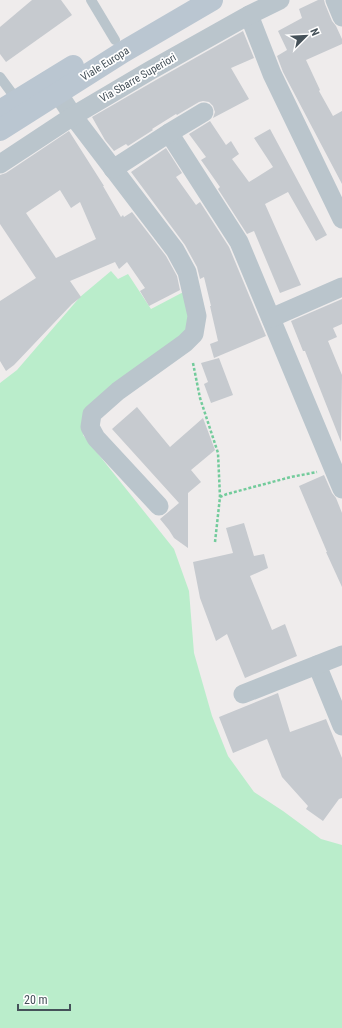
<svg xmlns="http://www.w3.org/2000/svg" width="342" height="1028" viewBox="0 0 342 1028" font-family="'Roboto Condensed',sans-serif">
<rect width="100%" height="100%" fill="#efecec"/>
<!-- green -->
<polygon fill="#baedcb" points="111,271 118,279 128,274 151,309 191,288 194,334 90,427 83,435 174,549 189,591 194,653 212,716 228,756 254,792 283,811 321,839 342,845 342,1028 0,1028 0,383 17,370 80,297"/>
<!-- building -->
<g fill="#c6cacf" fill-rule="evenodd">
<polygon points="32,0 61,0 72,15 6,62 0,54 0,27"/>
<polygon points="318,0 324,0 325,4 332,21 336,26 342,39 342,44 306,60 320,90 319,91 333,116 342,111 342,184 283,72 277,56 287,50 278,31 302,18 299,9"/>
<polygon points="243,31 254,58 231,68 249,99 213,118 215,112 213,106 209,102 203,101 199,102 177,115 176,114 152,129 153,130 128,146 126,144 114,151 105,140 92,117 156,80"/>
<polygon points="210,121 226,145 231,141 239,154 232,159 249,182 273,167 254,138 270,129 327,235 316,241 288,192 265,204 301,285 280,293 254,231 247,234 218,189 220,187 201,160 206,157 189,134"/>
<path d="M69,131L104,186H103L121,217L123,215L124,217L132,212L166,256L177,276L180,290L149,306L140,291L145,288L127,262L119,269L115,262L70,281L81,297L72,304L14,365L6,371L0,361V301L36,278L0,224V175L6,173ZM60,190L71,208L80,202L96,239L56,258L26,213Z"/>
<polygon points="166,148 182,173 176,177 196,205 200,202 229,247 266,336 214,358 210,344 218,341 210,306 211,306 204,277 200,279 197,267 185,245 131,172"/>
<polygon points="342,299 342,324 333,328 337,337 328,341 342,375 341,442 305,351 303,351 291,321"/>
<polygon points="219,358 233,395 211,403 204,384 208,382 201,363"/>
<polygon points="137,407 170,447 203,418 215,450 191,470 201,482 188,493 188,548 174,538 169,530 160,519 179,503 112,429"/>
<polygon points="324,475 332,493 336,498 342,513 342,587 326,552 327,552 299,486"/>
<polygon points="244,523 254,556 264,554 268,568 250,576 272,630 285,624 297,656 245,678 227,634 216,641 200,598 193,562 233,553 226,528"/>
<polygon points="278,693 290,732 326,719 342,758 342,798 339,799 323,821 306,809 308,806 282,777 267,739 233,753 219,717"/>
</g>
<g fill="none" stroke-linecap="round" stroke-linejoin="round">
<!-- path -->
<g stroke="#72cb9b" stroke-width="2.5" stroke-dasharray="3 2" stroke-linecap="butt">
<polyline points="193,363 200,398 218,453 220,497"/>
<polyline points="215,542 220,497 227,494 291,477 317,472"/>
</g>
<!-- service -->
<g stroke="#bac5cc" stroke-width="10">
<polyline points="91,0 115,40"/>
<polyline points="0,77 17,100"/>
</g>
<!-- minor -->
<g stroke="#bac5cc" stroke-width="19">
<polyline points="335,0 342,17"/>
<polyline points="249,15 272,74 342,219"/>
<polyline points="58,93 73,116 175,250 187,272 197,316 194,334 185,343 118,391 92,414 90,427 96,438 159,506"/>
<polyline points="169,133 239,242 342,489"/>
<polyline points="0,164 73,116 151,70 249,15 280,0"/>
<polyline points="113,169 169,133 204,112"/>
<polyline points="271,318 342,287"/>
<polyline points="317,665 342,726"/>
<polyline points="243,694 342,655"/>
</g>
<!-- secondary -->
<g stroke="#bac6d1" stroke-width="22">
<polyline points="0,111 73,66"/>
<polyline points="0,130 123,52 212,0"/>
</g>
</g>
<g text-anchor="middle" dominant-baseline="central" stroke-width="3.5" stroke-linejoin="round" paint-order="stroke">
<!-- street labels -->
<g font-size="11" fill="#455159" stroke="#fff">
<text transform="translate(105 64) rotate(-32)">Viale Europa</text>
<text transform="translate(138 78) rotate(-30)">Via Sbarre Superiori</text>
</g>
</g>
<!-- north arrow -->
<g transform="translate(306 36) rotate(66)" stroke="#ffffff" stroke-width="3" paint-order="stroke">
<path d="M0-3L7 15L0 10L-7 15Z" fill="#455159"/>
<text y="-6" font-size="11" font-weight="bold" text-anchor="middle" fill="#455159">N</text>
</g>
<!-- scale -->
<path d="M18 1004v6h52v-6" fill="none" stroke="#455159" stroke-width="2"/>
<text x="24" y="1004" font-size="12" fill="#455159" stroke="#ffffff" stroke-width="3" paint-order="stroke">20 m</text>
</svg>
